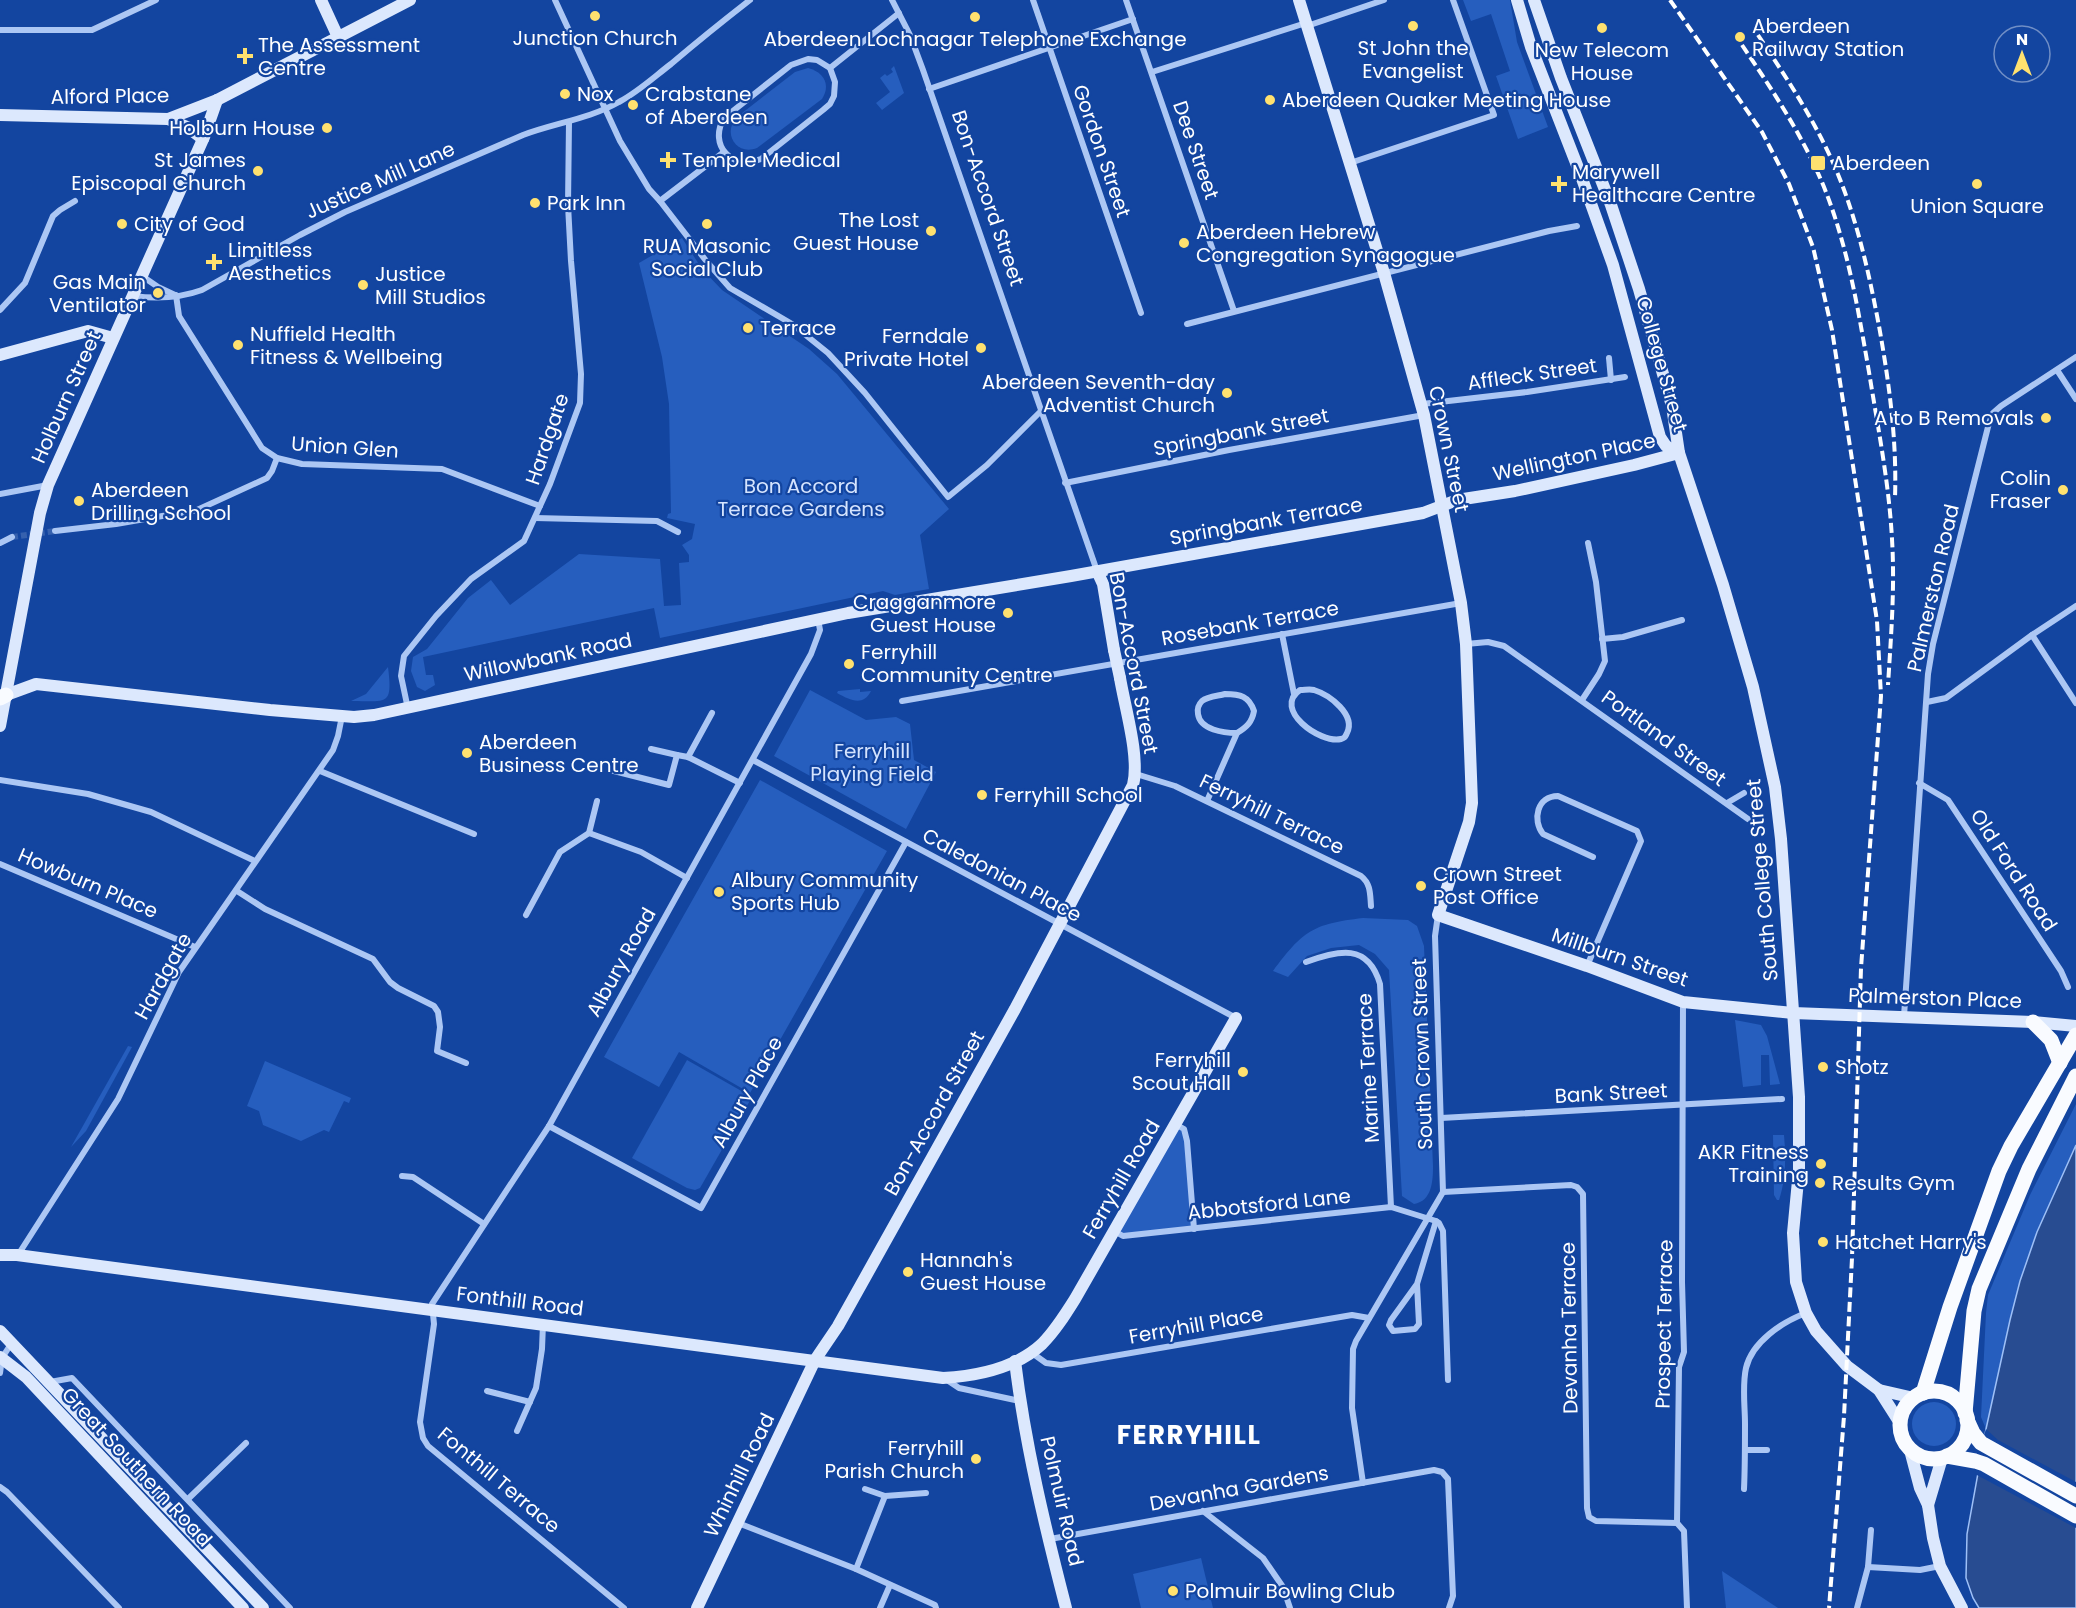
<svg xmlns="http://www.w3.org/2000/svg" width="2076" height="1608" viewBox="0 0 2076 1608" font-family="Poppins,sans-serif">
<rect width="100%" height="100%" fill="#1345a0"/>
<!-- green -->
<g fill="#265ebe">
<polygon points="1463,0 1510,0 1517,42 1548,127 1518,139 1496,76 1510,71 1491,14 1471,21"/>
<polygon points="894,66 904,93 882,110 876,103 890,92 880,78 885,74 887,76 893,72 891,69"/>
<path d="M808,68C824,72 831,85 822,99L757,148C736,156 722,133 737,117L795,72Z"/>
<polygon points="682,238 702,269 722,290 809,349 837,374 949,509 920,535 929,589 895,595 883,591 660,638 654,608 423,657 426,675 433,675 435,685 425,691 417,687 411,671 413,657 427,649 468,598 491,580 510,605 579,554 660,559 664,606 681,605 679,563 689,562 689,555 682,545 692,539 695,524 667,518 668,514 671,513 669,404 662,357 639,263"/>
<path d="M388,667C393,707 387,701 351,701L366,694Z"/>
<path d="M860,689V692L871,691C863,707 850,700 837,693L838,691Z"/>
<polygon points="810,690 866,720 896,717 910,724 914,760 936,772 906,829 774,756"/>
<polygon points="760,780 887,851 750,1093 679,1052 659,1087 604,1057"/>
<path d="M1363,918L1408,920L1417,926L1424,946L1433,1166C1433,1181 1432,1201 1414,1204L1402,1196L1389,970L1375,954L1359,945L1331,948L1307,956L1288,977L1273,971C1303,931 1312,924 1363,918Z"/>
<polygon points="1735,1020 1761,1025 1767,1036 1780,1084 1770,1085 1769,1055 1761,1055 1761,1085 1743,1087"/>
<polygon points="128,1046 132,1047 86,1131 71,1147"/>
<polygon points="687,1060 752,1097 700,1188 695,1190 687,1188 632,1158"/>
<polygon points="265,1061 351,1098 349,1103 344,1101 329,1132 324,1130 301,1141 263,1125 259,1111 247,1106"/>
<polygon points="2076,1104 2076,1145 2037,1232 2020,1281 2010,1320 1986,1429 1981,1417 1986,1313 1988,1295 2030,1195"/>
<polygon points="1175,1124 1184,1129 1194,1229 1123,1236 1114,1231"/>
<path d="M1773,1135H1784C1786,1156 1786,1179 1779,1200H1777L1774,1195Z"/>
<circle cx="1934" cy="1424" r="22"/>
<polygon points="1201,1558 1213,1608 1141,1608 1133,1574"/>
<polygon points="1722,1571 1778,1608 1726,1608"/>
</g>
<!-- water -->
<polygon fill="#284c91" stroke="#9ec0f7" stroke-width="1.5" points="2076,1145 2076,1608 1979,1608 1973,1598 1966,1578 1967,1534 1986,1429 2010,1320 2020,1281 2037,1232"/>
<!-- pier -->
<polygon fill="#1345a0" points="1986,1429 1998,1440 2076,1482 2076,1528 1975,1474 1980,1447"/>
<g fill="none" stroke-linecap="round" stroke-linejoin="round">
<!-- street-tunnel -->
<polyline stroke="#3661ae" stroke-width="6" stroke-dasharray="6 3" stroke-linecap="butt" points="12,537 55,531"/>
<!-- street -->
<g stroke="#acc7f4" stroke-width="6">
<polyline points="555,0 620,141 649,189 660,201 707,262 730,288 792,324 828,353 865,393 948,497 987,465 1041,411"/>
<polyline points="892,0 910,35 923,70 1097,571"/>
<polyline points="1033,0 1141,313"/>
<polyline points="1126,0 1234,311"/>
<polyline points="1307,26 1384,0"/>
<polyline points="0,30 92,30 156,0"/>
<path d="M808,59L817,60L830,68L835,82L834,96L830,104L823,110L761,159C732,171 708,145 724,118L791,65Z"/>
<polyline points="830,68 899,13"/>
<polyline points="1152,72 1306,23"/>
<polyline points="929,89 1133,19"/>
<polyline points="1350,163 1494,115 1453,0"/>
<polyline points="660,201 724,152"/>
<polyline points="142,276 158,287 175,295"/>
<polyline points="176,295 179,316 262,448 277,458 302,464 442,469 540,506"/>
<path d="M133,296C156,299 180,298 202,290L300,235L345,212L523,135C555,123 589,119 619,102C638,92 654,77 671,64C697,42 723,21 750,0"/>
<polyline points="0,310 25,283 53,216 60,210 75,201"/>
<polyline points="1187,324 1549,231 1577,226"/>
<polyline points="1609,358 1611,380"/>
<polyline points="2057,370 2076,399"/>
<polyline points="1422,404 1527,392 1625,377"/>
<polyline points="1065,483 1229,450 1424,415"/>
<polyline points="0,494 48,485"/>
<polyline points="535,518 657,521 678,532"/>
<polyline points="55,531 116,524 197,510 267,478 272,471 277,458"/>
<polyline points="0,543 12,537"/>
<polyline points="1282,634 1294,694"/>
<polyline points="2032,635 2076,703"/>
<polyline points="1602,639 1623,637 1682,620"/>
<polyline points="1466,644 1488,642 1504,646 1748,819"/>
<path d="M1300,690C1305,690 1310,689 1314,690C1330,695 1356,715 1347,733C1345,737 1345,738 1341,739C1320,744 1272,709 1300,690Z"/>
<path d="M1225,694C1240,694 1249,696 1254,711C1252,722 1247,727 1237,733C1224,733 1200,730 1198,714C1197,709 1199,704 1202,701C1208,696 1218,696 1225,694Z"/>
<polyline points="1582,700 1599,674 1605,661 1596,582 1588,543"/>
<polyline points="902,701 1461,603"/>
<polyline points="1927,702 1946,698 2032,635 2076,606"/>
<polyline points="408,709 401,676 404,656 436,616 471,579 524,541 550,484 580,403 581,374 571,261 568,205 569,122"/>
<polyline points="651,749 677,755"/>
<polyline points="688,757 712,713"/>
<polyline points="753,760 1236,1018"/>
<polyline points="610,770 669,785 677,755 688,757 740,783"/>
<polyline points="320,771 474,834"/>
<path d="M1136,774L1175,786L1361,876C1371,884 1370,894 1371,906"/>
<polyline points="0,780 88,794 151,812 255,861"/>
<polyline points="1919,783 1948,800 2061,971 2068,987"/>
<polyline points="1207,801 1237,733"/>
<polyline points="1727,803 1744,793"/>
<polyline points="589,833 641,852 687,878"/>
<polyline points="0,864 195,947"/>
<polyline points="237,891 265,909 373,959 390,982 398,988 434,1006 438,1012 440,1027 437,1051 466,1063"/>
<polyline points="526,915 560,852 589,833 597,801"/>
<polyline points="1438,915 1435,936 1443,1192"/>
<path d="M1306,962C1339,950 1368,943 1380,984L1391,1207"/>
<path d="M1587,966L1641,841L1637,831L1558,796C1537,796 1532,820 1543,834L1593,857"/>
<polyline points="1683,1002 1682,1282 1684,1352 1679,1367 1677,1523 1684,1531 1687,1608"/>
<polyline points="1904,1016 1928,674 1933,644 1989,423 1993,413 2001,406 2076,357"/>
<polyline points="1441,1118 1782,1099"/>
<polyline points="1175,1124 1184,1129 1187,1141 1194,1229"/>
<polyline points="549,1126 701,1208 906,842"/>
<polyline points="402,1176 413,1177 484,1224"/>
<polyline points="1443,1192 1571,1185 1577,1187 1583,1194 1587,1508 1589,1517 1596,1521 1677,1523"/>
<polyline points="1114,1231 1123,1236 1391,1207 1436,1221 1439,1223 1443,1231 1448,1380"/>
<polyline points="18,1255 118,1099 179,972 333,750 338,736 342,716"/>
<polyline points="1417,1284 1391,1320 1389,1325 1393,1331 1415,1329 1419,1324 1417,1284 1436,1221"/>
<polyline points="1032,1353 1046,1363 1061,1365 1352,1315 1369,1318"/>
<polyline points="0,1373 2,1358 11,1344"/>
<polyline points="947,1380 959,1388 1020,1401"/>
<polyline points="50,1382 72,1378 290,1608"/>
<polyline points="487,1391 530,1402"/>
<polyline points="517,1431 536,1388 542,1349 543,1324"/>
<polyline points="1745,1450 1767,1450"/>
<polyline points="1363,1483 1352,1408 1353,1349 1356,1341 1443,1192"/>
<polyline points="0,1487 7,1492 119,1608"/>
<polyline points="865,1489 885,1496 926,1493"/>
<path d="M1744,1489C1745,1468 1745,1446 1745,1424C1745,1406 1742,1386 1746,1368C1752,1342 1782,1322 1806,1313"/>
<polyline points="188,1499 246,1443"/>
<polyline points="1203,1511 1263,1558 1283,1587 1290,1608"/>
<polyline points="738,1523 856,1569 935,1605 936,1608"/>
<polyline points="1050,1539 1434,1470 1442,1472 1448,1479 1453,1596 1449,1608"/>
<polyline points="1868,1567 1920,1570 1940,1566"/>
<polyline points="856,1569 885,1496"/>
<polyline points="624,1608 428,1446 423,1438 420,1422 434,1324 432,1304 549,1126 811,654 820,630 818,619"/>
<polyline points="880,1608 890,1585"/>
<polyline points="1857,1608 1868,1567 1871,1530"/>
</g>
<!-- secondary -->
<g stroke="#dce8fd" stroke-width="12">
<polyline points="321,0 338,37"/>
<polyline points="1299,0 1384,273 1424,415 1461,603 1466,644 1472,803 1469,822 1438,915 1587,966 1683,1002 1793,1013 2033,1022 2076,1026"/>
<polyline points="1517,0 1531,47 1580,173 1613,265 1660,437 1666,446 1679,453"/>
<polyline points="1534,0 1561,78 1611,205 1639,289 1672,406 1679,453 1723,585 1753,687 1775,787 1781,839 1799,1097 1799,1170 1793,1233 1796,1282 1806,1313 1816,1331 1847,1366 1879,1390 1900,1423"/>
<polyline points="0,115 168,119 217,100 410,0"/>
<polyline points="168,119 187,127 203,139"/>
<polyline points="0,355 88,331 113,338"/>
<polyline points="1097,571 1103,584 1114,650"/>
<polyline points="6,695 36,684 270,710 354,717 374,715 848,613 1071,576 1423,513 1457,500 1515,491 1634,465 1679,453"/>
<polyline points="0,726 40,513 48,485 204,137 217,100"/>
<path d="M0,1255H17L943,1378C977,1376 1015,1369 1042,1344C1055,1331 1065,1315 1075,1299L1236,1018"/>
<polyline points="0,1331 263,1608"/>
<polyline points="0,1357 26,1377 243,1608"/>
<path d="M1015,1361C1025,1444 1045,1527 1066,1608"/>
<polyline points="1879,1390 1914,1398"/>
<polyline points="1910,1450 1920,1488 1928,1505 1933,1538 1940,1566 1962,1608"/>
<polyline points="1928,1505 1942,1458"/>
<path d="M697,1608L815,1360L838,1326L1015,1009L1133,785C1140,757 1125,708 1120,678"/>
</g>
<!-- primary -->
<g stroke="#f9fbff" stroke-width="15">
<polyline points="0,698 6,695"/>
<polyline points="2033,1022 2051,1040 2060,1063"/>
<circle cx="1934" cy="1425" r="34"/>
<polyline points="1923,1393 1950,1307 1999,1171 2011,1146 2076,1035"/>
<polyline points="1965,1413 1974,1311 1979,1289 2029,1169 2076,1076"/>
<polyline points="1967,1420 1973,1433 1981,1443 2076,1496"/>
<polyline points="1947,1456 1975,1461 1984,1464 2076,1516"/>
</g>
<!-- rail -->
<g stroke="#fff" stroke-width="4" stroke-dasharray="10 4.5" stroke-linecap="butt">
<polyline points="1670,0 1762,132 1789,184 1813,247 1832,330 1877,621 1881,696 1861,968 1852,1258 1844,1416 1829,1608"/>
<path d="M1758,35C1784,74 1810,113 1830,156C1855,210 1868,268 1879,326C1889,382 1897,440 1895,498"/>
<path d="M1742,45C1773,91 1803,136 1824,187C1848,247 1858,309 1869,372C1878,428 1889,483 1892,539C1895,588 1891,636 1888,685"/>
</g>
<!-- secondary-bridge -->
<polyline stroke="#dce8fd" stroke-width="12" points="1114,650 1120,678"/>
</g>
<!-- markers -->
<g fill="#ffe16f" stroke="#1345a0" stroke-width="2">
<circle cx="595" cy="16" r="6"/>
<circle cx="975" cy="17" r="6"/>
<circle cx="1413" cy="26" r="6"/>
<circle cx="1602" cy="28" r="6"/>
<circle cx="1740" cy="37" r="6"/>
<path d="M242 47h6v6h6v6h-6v6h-6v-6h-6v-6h6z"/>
<circle cx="565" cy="94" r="6"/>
<circle cx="1270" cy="100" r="6"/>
<circle cx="633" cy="105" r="6"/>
<circle cx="327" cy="128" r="6"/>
<path d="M665 151h6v6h6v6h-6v6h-6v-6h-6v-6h6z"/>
<rect x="1810" y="155" width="16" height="16" rx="3"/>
<circle cx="258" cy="171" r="6"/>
<path d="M1556 175h6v6h6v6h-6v6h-6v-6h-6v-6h6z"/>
<circle cx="1977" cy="184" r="6"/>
<circle cx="535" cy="203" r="6"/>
<circle cx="122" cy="224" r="6"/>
<circle cx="707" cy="224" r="6"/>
<circle cx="931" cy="231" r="6"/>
<circle cx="1184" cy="243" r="6"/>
<path d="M211 253h6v6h6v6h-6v6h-6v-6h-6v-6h6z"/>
<circle cx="363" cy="285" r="6"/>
<circle cx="158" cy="293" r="6"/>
<circle cx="748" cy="328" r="6"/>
<circle cx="238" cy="345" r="6"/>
<circle cx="981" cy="348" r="6"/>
<circle cx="1227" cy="393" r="6"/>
<circle cx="2046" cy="418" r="6"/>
<circle cx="2063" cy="490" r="6"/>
<circle cx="79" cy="501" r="6"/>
<circle cx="1008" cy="613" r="6"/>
<circle cx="849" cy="664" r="6"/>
<circle cx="467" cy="753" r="6"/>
<circle cx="982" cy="795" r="6"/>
<circle cx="1421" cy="886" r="6"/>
<circle cx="719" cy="892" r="6"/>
<circle cx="1823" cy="1067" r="6"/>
<circle cx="1243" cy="1072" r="6"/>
<circle cx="1821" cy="1164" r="6"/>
<circle cx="1820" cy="1183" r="6"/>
<circle cx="1823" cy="1242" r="6"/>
<circle cx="908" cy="1272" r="6"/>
<circle cx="976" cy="1459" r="6"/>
<circle cx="1173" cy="1591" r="6"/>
</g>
<g text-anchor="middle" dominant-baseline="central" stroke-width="4.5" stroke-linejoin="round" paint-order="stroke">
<!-- poi labels -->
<g font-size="20" fill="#fff" stroke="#1345a0" text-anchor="start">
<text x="1752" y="26">Aberdeen<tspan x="1752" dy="23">Railway Station</tspan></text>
<text x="595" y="38" text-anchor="middle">Junction Church</text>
<text x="975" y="39" text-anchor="middle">Aberdeen Lochnagar Telephone Exchange</text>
<text x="258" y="45">The Assessment<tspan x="258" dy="23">Centre</tspan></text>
<text x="1413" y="48" text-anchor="middle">St John the<tspan x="1413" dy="23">Evangelist</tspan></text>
<text x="1602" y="50" text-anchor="middle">New Telecom<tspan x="1602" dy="23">House</tspan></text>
<text x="577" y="94">Nox</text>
<text x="645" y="94">Crabstane<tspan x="645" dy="23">of Aberdeen</tspan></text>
<text x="1282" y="100">Aberdeen Quaker Meeting House</text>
<text x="315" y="128" text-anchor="end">Holburn House</text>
<text x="246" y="160" text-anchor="end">St James<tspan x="246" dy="23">Episcopal Church</tspan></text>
<text x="682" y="160">Temple Medical</text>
<text x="1832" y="163">Aberdeen</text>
<text x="1572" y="172">Marywell<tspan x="1572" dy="23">Healthcare Centre</tspan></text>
<text x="547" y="203">Park Inn</text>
<text x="1977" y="206" text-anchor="middle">Union Square</text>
<text x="919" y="220" text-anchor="end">The Lost<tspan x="919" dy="23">Guest House</tspan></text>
<text x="134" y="224">City of God</text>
<text x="1196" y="232">Aberdeen Hebrew<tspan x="1196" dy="23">Congregation Synagogue</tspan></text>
<text x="707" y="246" text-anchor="middle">RUA Masonic<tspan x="707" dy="23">Social Club</tspan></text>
<text x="228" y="250">Limitless<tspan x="228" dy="23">Aesthetics</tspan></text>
<text x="375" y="274">Justice<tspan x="375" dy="23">Mill Studios</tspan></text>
<text x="146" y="282" text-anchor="end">Gas Main<tspan x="146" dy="23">Ventilator</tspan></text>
<text x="760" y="328">Terrace</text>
<text x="250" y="334">Nuffield Health<tspan x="250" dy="23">Fitness &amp; Wellbeing</tspan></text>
<text x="969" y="336" text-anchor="end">Ferndale<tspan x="969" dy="23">Private Hotel</tspan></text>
<text x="1215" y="382" text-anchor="end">Aberdeen Seventh-day<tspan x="1215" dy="23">Adventist Church</tspan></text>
<text x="2034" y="418" text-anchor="end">A to B Removals</text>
<text x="2051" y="478" text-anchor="end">Colin<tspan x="2051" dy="23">Fraser</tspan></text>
<text x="91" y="490">Aberdeen<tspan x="91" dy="23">Drilling School</tspan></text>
<text x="996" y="602" text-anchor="end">Cragganmore<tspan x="996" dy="23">Guest House</tspan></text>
<text x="861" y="652">Ferryhill<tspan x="861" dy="23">Community Centre</tspan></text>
<text x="479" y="742">Aberdeen<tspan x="479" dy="23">Business Centre</tspan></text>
<text x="994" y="795">Ferryhill School</text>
<text x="1433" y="874">Crown Street<tspan x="1433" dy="23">Post Office</tspan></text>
<text x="731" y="880">Albury Community<tspan x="731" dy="23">Sports Hub</tspan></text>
<text x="1231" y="1060" text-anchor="end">Ferryhill<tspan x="1231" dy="23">Scout Hall</tspan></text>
<text x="1835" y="1067">Shotz</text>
<text x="1809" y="1152" text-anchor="end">AKR Fitness<tspan x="1809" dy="23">Training</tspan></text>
<text x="1832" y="1183">Results Gym</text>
<text x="1835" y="1242">Hatchet Harry's</text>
<text x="920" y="1260">Hannah's<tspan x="920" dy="23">Guest House</tspan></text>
<text x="964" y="1448" text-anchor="end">Ferryhill<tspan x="964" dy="23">Parish Church</tspan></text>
<text x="1185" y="1591">Polmuir Bowling Club</text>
</g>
<!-- street labels -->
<g font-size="20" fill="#fff" stroke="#1345a0">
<text transform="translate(110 96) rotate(-1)">Alford Place</text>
<text transform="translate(1196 150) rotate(71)">Dee Street</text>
<text transform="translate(1102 151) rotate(71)">Gordon Street</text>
<text transform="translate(380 180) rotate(-24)">Justice Mill Lane</text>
<text transform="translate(988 198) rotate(71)">Bon-Accord Street</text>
<text transform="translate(1662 364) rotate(74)">College Street</text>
<text transform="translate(1532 374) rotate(-8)">Affleck Street</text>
<text transform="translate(66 397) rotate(-66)">Holburn Street</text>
<text transform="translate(1241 432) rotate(-11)">Springbank Street</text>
<text transform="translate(547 439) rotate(-71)">Hardgate</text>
<text transform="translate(345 447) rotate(4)">Union Glen</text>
<text transform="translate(1449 449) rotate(78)">Crown Street</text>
<text transform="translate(1574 457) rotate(-12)">Wellington Place</text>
<text transform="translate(1266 521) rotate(-10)">Springbank Terrace</text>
<text transform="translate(1933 588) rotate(-77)">Palmerston Road</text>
<text transform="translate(1250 623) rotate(-10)">Rosebank Terrace</text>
<text transform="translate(548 657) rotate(-12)">Willowbank Road</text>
<text transform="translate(1134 663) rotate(79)">Bon-Accord Street</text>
<text transform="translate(1664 738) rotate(36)">Portland Street</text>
<text transform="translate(1272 814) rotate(26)">Ferryhill Terrace</text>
<text transform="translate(2014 870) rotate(57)">Old Ford Road</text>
<text transform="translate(1002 875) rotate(28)">Caledonian Place</text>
<text transform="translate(1762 880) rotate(-95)">South College Street</text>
<text transform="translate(88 883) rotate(23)">Howburn Place</text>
<text transform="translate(1620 957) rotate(19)">Millburn Street</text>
<text transform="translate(621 962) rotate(-61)">Albury Road</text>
<text transform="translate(163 976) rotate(-61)">Hardgate</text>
<text transform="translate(1935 998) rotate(2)">Palmerston Place</text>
<text transform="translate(1422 1054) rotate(-92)">South Crown Street</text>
<text transform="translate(1368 1068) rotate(-93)">Marine Terrace</text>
<text transform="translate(747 1092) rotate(-61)">Albury Place</text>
<text transform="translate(1611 1093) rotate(-3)">Bank Street</text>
<text transform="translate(934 1113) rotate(-61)">Bon-Accord Street</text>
<text transform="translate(1121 1179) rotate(-60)">Ferryhill Road</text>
<text transform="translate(1269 1204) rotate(-6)">Abbotsford Lane</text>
<text transform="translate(520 1301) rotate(7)">Fonthill Road</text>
<text transform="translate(1664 1324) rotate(-89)">Prospect Terrace</text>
<text transform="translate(1196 1325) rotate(-10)">Ferryhill Place</text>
<text transform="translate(1569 1328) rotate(-91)">Devanha Terrace</text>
<text transform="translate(137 1467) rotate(47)">Great Southern Road</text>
<text transform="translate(739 1475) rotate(-64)">Whinhill Road</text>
<text transform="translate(499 1480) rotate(40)">Fonthill Terrace</text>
<text transform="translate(1239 1488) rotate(-10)">Devanha Gardens</text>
<text transform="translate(1062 1501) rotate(77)">Polmuir Road</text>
</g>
<!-- park labels -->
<g font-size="20" fill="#d5e4fe" stroke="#1345a0">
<text x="801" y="486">Bon Accord<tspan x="801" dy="23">Terrace Gardens</tspan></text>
<text x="872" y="751">Ferryhill<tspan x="872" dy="23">Playing Field</tspan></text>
</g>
<!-- district labels -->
<g font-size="26" font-weight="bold" letter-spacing="1.5" fill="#fff" stroke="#1345a0">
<text x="1189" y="1435">FERRYHILL</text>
</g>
</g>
<!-- north arrow -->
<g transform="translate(2022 54)"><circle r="28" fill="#1345a0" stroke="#718fc6" stroke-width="1.5"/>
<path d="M0-4.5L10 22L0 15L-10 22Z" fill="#ffe16f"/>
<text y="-9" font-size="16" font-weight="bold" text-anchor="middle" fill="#ffffff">N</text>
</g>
</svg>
